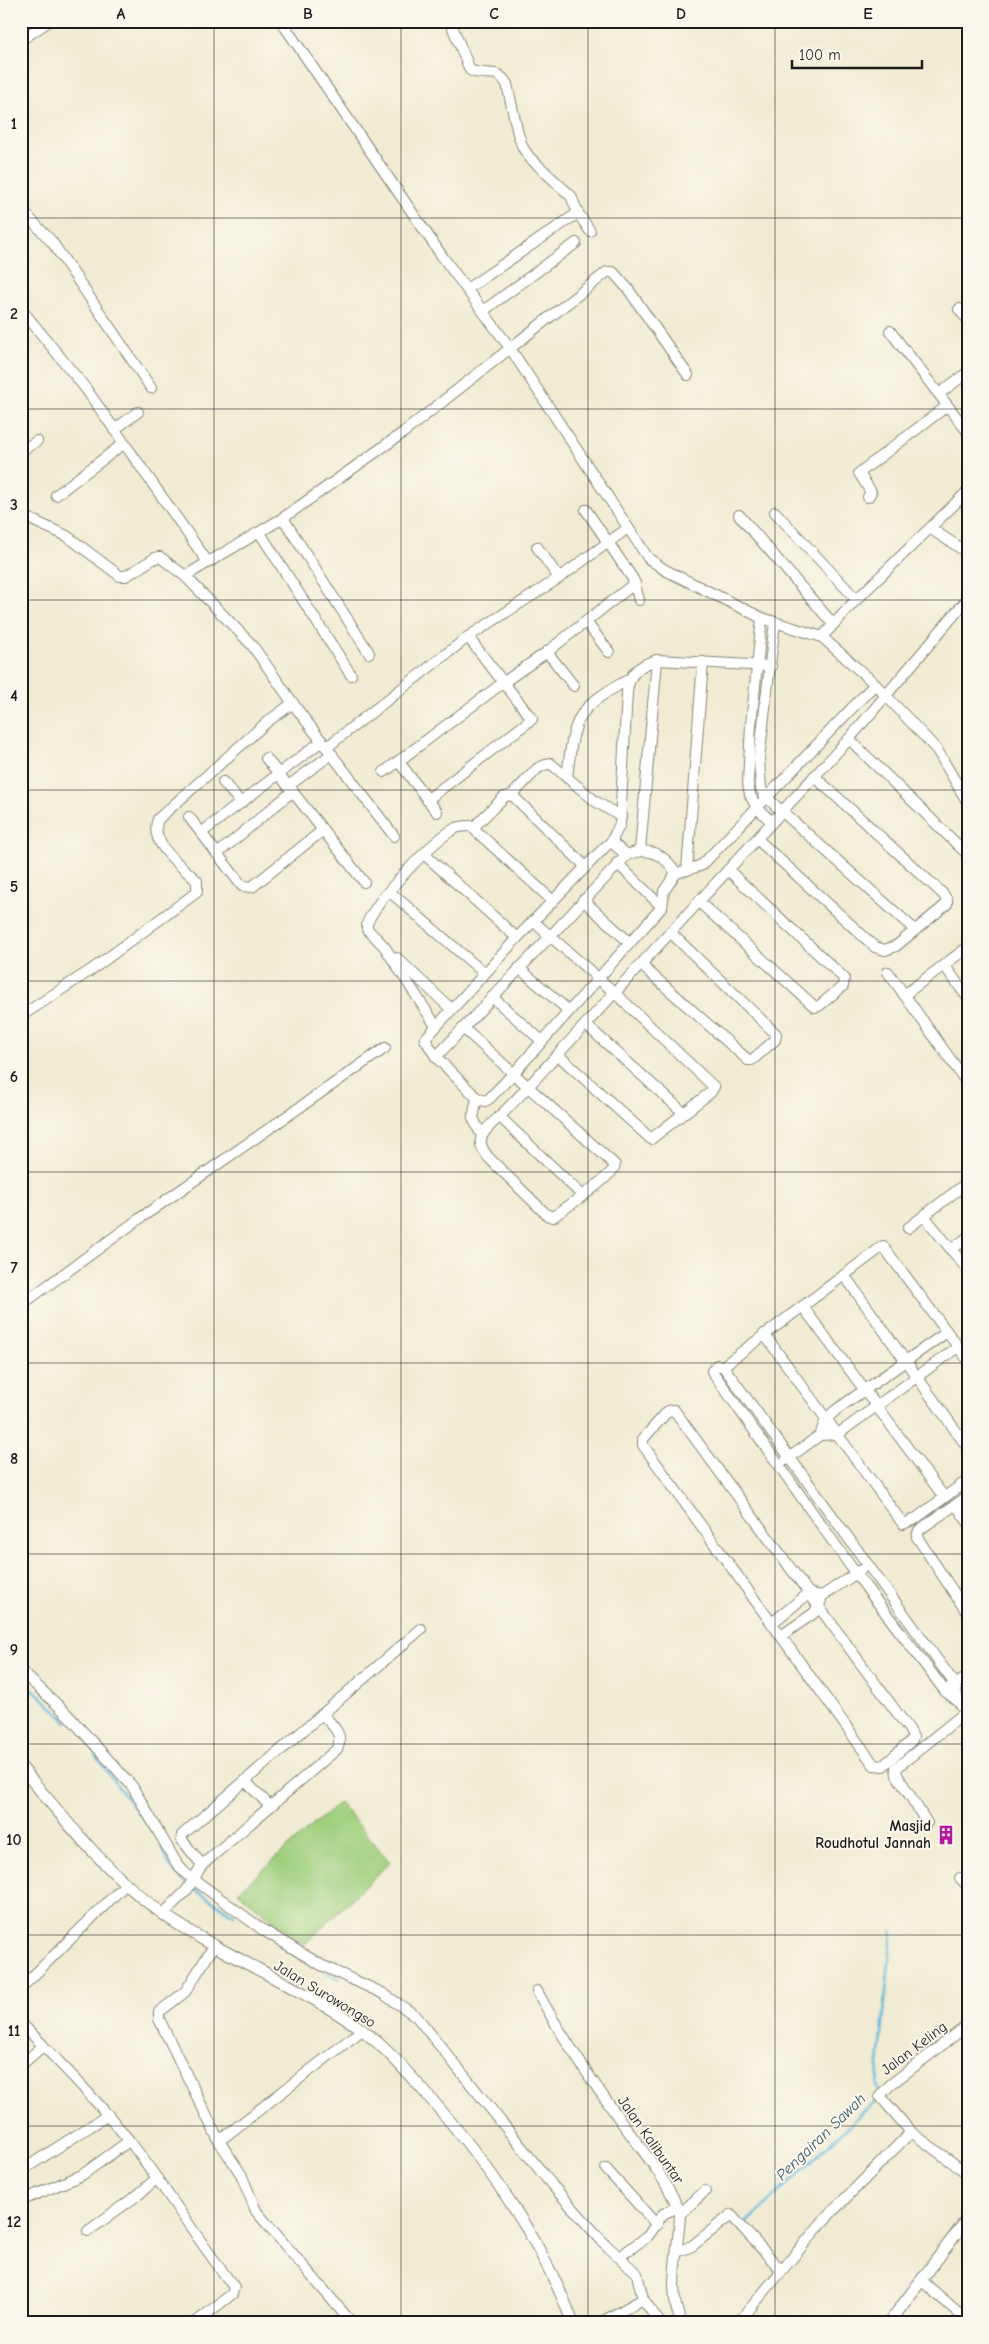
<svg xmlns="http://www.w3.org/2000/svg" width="989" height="2344" viewBox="0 0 989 2344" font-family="'Comic Neue',sans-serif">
<rect width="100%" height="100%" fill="#fbf7ec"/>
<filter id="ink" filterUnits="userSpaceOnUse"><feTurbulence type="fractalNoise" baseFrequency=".02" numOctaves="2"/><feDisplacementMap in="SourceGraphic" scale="10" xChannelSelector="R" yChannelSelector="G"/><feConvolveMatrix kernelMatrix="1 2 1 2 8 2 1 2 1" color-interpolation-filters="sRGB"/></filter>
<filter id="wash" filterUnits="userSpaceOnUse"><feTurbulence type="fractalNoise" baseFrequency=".0096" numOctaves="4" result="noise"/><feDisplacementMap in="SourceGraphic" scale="20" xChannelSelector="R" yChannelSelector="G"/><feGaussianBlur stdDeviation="1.12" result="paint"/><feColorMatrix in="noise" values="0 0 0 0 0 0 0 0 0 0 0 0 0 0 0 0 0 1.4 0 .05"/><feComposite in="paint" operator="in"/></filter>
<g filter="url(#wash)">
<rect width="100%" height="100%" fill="#f0ebd2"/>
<!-- garden -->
<polygon fill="#9fcf7d" stroke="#5e764c" points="339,1802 390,1862 304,1945 238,1892"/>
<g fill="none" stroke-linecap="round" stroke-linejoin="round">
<!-- stream -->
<g stroke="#61bade" stroke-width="2.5">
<polyline points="963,1173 965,1175"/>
<polyline points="21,1679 28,1684"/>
<polyline points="33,1689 67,1722"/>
<path d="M93,1750C111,1781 135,1807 156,1836"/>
<polyline points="161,1845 171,1868 186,1884"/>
<polyline points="191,1887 234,1915"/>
<polyline points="278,1945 312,1965"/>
<polyline points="328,1974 340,1979"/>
<polyline points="879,2091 877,2085 892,1931"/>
<polyline points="744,2225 878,2098"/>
</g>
</g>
</g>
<g filter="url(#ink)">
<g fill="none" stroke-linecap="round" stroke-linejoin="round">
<defs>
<g id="minor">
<polyline points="281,21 442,256 510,348 648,558 665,570 762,618 822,637 875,684 925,737 937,750 968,803"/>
<path d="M450,21L470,70C486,78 496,66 507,84L518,134L523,148L530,158L571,196L578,213"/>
<polyline points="21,40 49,21"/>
<polyline points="21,209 52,242 151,388"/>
<polyline points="467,289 578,213 590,231"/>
<polyline points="21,309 86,389 207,561"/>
<polyline points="959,309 968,320"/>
<polyline points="483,311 576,243"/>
<polyline points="890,331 968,432"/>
<polyline points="940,393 968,372"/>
<polyline points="114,430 138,412"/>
<polyline points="21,451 37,441"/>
<polyline points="56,495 123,444"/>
<polyline points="868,497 871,492 859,473 947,406"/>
<polyline points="586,510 633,579 639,600"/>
<polyline points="775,512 856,599"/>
<polyline points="21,515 67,536 120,576 126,576 155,558 160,557 185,576"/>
<polyline points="739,515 833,624"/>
<polyline points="283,518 369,653"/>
<polyline points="931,529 968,553"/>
<polyline points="260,533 351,675"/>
<polyline points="537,547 559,578"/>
<polyline points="762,618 751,725 748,783 750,795 757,808 772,822"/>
<polyline points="586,622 609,652"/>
<polyline points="775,622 759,759 761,789 767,798 914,929"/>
<polyline points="822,637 854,602 968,491"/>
<polyline points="547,652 574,686"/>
<polyline points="849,739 968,855"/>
<polyline points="327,747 468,637 559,578 628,528"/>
<polyline points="266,758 364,882"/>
<polyline points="399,762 437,812"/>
<polyline points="384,772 504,682 547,652 635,583"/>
<path d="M567,778C574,719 574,709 628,680"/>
<polyline points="223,782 241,803"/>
<polyline points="288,786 332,754"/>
<polyline points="512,795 585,866"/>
<polyline points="427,800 532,719 468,637"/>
<polyline points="189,817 242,886 252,887 323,830"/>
<polyline points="201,833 322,741"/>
<polyline points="394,836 297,709 252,645 185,576 283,518 404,432 607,272 613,272 628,289 688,375"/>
<polyline points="757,839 875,947 885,950 896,946 947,904 947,900 943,894 814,776"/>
<path d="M611,842L620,824L627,692C629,673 639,665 657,660L771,666"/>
<polyline points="640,850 657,660"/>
<polyline points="217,854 293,791"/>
<polyline points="424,854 517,938"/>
<polyline points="627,855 611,842 605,847 517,938 425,1039 436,1057 477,1098 485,1101 489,1099 514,1073 662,907 664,891 676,873 687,870 703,662"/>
<polyline points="617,863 662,907"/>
<polyline points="687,870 702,865 875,684"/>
<polyline points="389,891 484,973"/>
<polyline points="583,900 630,943"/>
<polyline points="553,901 476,831 475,826 504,797 512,795 538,768 550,763 595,801 621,817"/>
<polyline points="699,902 815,1007 819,1006 843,986 844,978 728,870"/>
<polyline points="533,921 615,993 714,1087 711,1092 651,1139 558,1055"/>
<polyline points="397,958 451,1009"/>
<polyline points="641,965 748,1060 752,1060 775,1040 776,1034 670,932"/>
<polyline points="944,965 968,998"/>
<polyline points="519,968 569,1011"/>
<polyline points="888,972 968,1084"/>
<polyline points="904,995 968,947"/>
<polyline points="492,997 542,1041"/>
<path d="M21,1016L94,968L197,892V881C182,866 148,844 158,819L267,722L293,703"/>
<polyline points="586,1025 684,1113"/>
<path d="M436,1026L384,946L367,929V924C375,901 434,839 456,828C463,825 469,826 475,826"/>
<path d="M463,1028L615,1165C614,1176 565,1208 553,1217L547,1215L488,1157C484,1151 478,1144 482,1136C486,1127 499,1118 506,1110C532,1083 557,1055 583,1027L849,739L965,602"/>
<path d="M436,1057L627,855C649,846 664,854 676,873"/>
<polyline points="477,1098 473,1118 482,1136"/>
<polyline points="500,1117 582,1195"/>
<polyline points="924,1216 968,1270"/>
<polyline points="908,1228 968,1182"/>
<polyline points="951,1250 968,1237"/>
<polyline points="844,1275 968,1448"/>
<polyline points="21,1305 139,1219 385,1048"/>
<polyline points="803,1307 944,1497"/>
<polyline points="764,1334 903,1524 915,1519 968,1480"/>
<polyline points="723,1366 955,1684 958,1701 968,1715"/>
<polygon points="674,1410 909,1729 913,1737 912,1740 883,1766 874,1765 643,1445 643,1439 668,1411"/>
<polyline points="820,1435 838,1434 958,1347"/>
<polyline points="786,1460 820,1435 826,1419 836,1410 947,1332"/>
<polyline points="968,1496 919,1530 917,1537 968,1614"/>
<polyline points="956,1505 968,1522"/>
<polyline points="772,1623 803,1598 811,1594 822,1596 861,1570"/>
<polyline points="781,1636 814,1613 821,1601"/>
<polyline points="21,1671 67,1714 132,1786 177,1864 185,1873 263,1930 321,1965 382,1993 416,2016 552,2185 603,2242 637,2274 643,2299 660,2323"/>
<polyline points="950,1687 968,1677"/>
<polyline points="958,1701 945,1691 856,1574 712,1371 717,1365 723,1366 883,1246 968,1360"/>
<polyline points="245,1781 269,1805"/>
<polyline points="927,1823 897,1775 896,1768 966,1712"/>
<polyline points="202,1865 182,1840 182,1835 421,1629"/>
<polyline points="960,1878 968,1886"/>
<path d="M163,1914L187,1890L202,1865L337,1749C345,1734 331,1724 322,1714"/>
<polyline points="214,1946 185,1992 159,2012 159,2019 219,2141 241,2174 256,2211 352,2323"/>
<polyline points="21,1988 126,1884"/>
<path d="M537,1991C560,2034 589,2077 618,2117C639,2147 668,2179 680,2214C679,2246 666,2295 682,2323"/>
<path d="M21,2023C59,2062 98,2101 132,2144C167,2191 198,2240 234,2287L232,2294L195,2323"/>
<polyline points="968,2025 890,2085 880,2096 911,2132 968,2174"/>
<polyline points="21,2065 43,2046"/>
<polyline points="219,2141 362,2030"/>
<polyline points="606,2169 657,2225"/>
<polyline points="21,2171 108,2115"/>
<polyline points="25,2199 82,2175 129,2141"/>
<polyline points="680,2214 705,2191"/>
<polyline points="88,2231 139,2194 157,2178"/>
<polyline points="677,2252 692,2246 731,2215 782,2271"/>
<polyline points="619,2257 648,2236 663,2214 678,2207"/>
<polyline points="922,2281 968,2321"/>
<polyline points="600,2323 643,2299"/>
<polyline points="738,2323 824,2220 911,2132"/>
</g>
<g id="tertiary">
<path d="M21,1767C65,1820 107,1874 163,1914C226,1958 299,1985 361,2029C384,2046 405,2070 424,2091C485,2160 540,2236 573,2323"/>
<polyline points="889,2323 968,2218"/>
</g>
</defs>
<!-- minor casing -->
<use href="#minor" stroke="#868477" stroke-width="12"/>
<!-- tertiary casing -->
<use href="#tertiary" stroke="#868477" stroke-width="13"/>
<!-- minor -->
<use href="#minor" stroke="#fff" stroke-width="10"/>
<!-- tertiary -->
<use href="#tertiary" stroke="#fff" stroke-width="11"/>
</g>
</g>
<!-- grid -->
<path fill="none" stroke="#1c1c1c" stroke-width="1" stroke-opacity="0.55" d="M214,21V2323M401,21V2323M588,21V2323M775,21V2323M21,218H968M21,409H968M21,600H968M21,790H968M21,981H968M21,1172H968M21,1363H968M21,1554H968M21,1744H968M21,1935H968M21,2126H968"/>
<!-- icons -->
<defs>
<symbol id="building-bare" viewBox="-9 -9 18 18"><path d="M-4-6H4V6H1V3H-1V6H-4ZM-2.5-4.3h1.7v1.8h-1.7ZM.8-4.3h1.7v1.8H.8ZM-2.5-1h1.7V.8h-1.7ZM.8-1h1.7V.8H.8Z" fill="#b5179e" stroke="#fbf7ec" stroke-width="2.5" paint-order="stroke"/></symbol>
</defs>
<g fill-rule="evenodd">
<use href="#building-bare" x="932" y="1821" width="28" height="28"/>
</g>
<g text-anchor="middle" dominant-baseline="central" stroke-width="4" stroke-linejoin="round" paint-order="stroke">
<!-- poi labels -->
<g font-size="15" font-weight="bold" fill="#1c1c1c" stroke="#fbf7ec" text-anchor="end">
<text x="931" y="1826">Masjid<tspan x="931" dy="17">Roudhotul Jannah</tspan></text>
</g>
<!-- street labels -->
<g font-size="15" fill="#1c1c1c" stroke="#fbf7ec">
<text transform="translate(325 1994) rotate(31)">Jalan Surowongso</text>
<text transform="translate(914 2048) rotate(-37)">Jalan Keling</text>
<text transform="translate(651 2140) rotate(55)">Jalan Kalibuntar</text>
</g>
<!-- water labels -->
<g font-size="16" font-style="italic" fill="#385b6a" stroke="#fbf7ec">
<text transform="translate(821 2137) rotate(-44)">Pengairan Sawah</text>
</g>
</g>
<!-- margin -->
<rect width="989" height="2344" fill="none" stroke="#fbf7ec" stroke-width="55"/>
<!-- scale -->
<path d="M792 60v8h130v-8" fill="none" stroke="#1c1c1c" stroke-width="2.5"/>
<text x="799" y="60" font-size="15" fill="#1c1c1c" stroke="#fbf7ec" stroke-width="4" paint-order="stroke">100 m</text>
<rect x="28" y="28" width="934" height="2288" fill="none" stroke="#1c1c1c" stroke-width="2"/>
<g font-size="16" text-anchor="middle" font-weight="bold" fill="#1c1c1c">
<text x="121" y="19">A</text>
<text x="308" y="19">B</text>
<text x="494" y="19">C</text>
<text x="681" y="19">D</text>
<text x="868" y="19">E</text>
<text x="14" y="129">1</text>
<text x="14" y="319">2</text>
<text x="14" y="510">3</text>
<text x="14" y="701">4</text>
<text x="14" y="892">5</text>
<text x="14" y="1082">6</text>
<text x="14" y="1273">7</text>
<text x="14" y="1464">8</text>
<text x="14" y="1655">9</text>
<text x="14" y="1845">10</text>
<text x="14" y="2036">11</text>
<text x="14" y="2227">12</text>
</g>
</svg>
